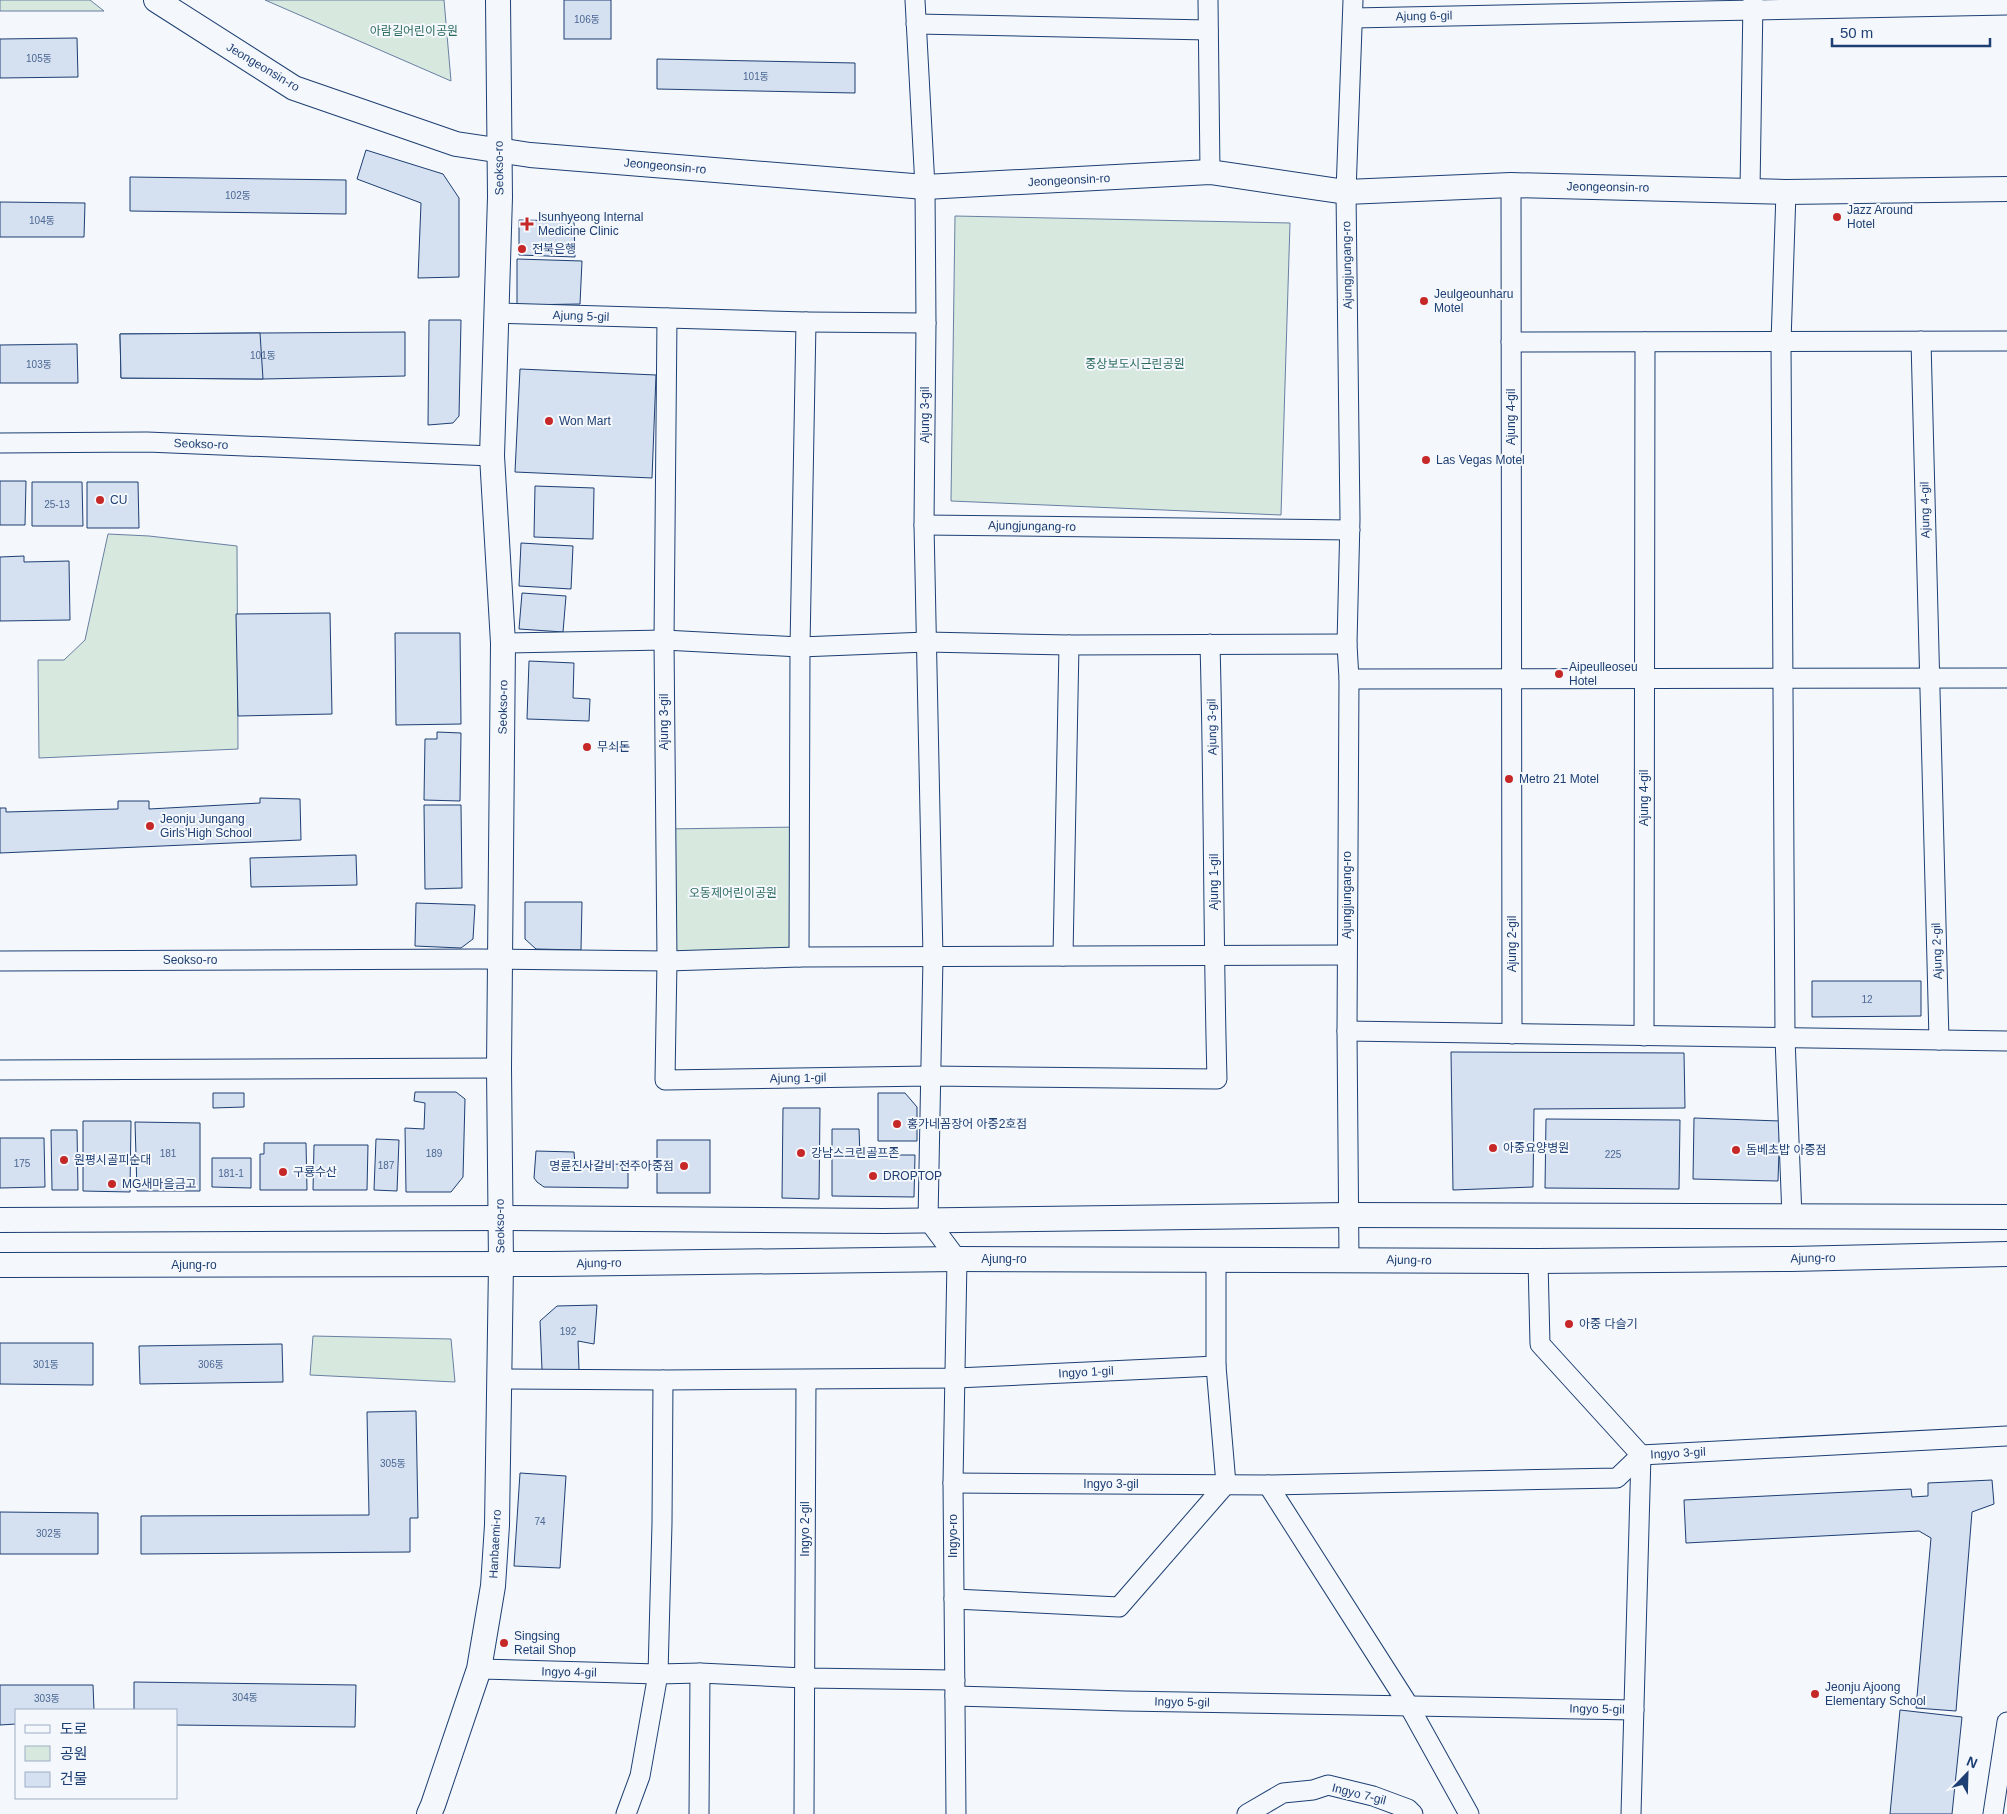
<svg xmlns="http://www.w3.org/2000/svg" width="2007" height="1814" viewBox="0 0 2007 1814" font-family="Arial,'Noto Sans KR',sans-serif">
<rect width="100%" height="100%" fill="#f4f7fb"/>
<!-- green -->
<g fill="#d7e8df" stroke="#687fa3">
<polygon points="0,0 90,0 104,11 0,11"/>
<polygon points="265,0 444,0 451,81"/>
<polygon points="955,216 1290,223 1281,515 951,501"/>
<polygon points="108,534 149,536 237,546 238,749 39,758 38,660 64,660 85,640"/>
<polygon points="800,827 799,957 667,961 665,829"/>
<polygon points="313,1336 451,1339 455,1382 310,1375"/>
</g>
<!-- building -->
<g fill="#d5e0f0" stroke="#1d3f73">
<rect x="564" y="0" width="47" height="39"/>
<polygon points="77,38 78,77 0,78 0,39"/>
<polygon points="657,59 855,63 855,93 657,89"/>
<polygon points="366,150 443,174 459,198 459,277 418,278 421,203 357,179"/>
<polygon points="130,177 346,180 346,214 130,211"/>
<polygon points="0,202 85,203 84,237 0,237"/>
<polygon points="519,220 574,221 575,257 519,255"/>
<polygon points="517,259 582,261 580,304 517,305"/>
<polygon points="429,320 461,320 459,416 453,423 428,425"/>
<polygon points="405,332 405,376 263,379 121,378 120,334"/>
<polygon points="260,333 263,379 121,378 120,334"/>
<polygon points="77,344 78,383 0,383 0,345"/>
<polygon points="520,369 656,375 652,478 515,472"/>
<polygon points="0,481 26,481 25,525 0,525"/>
<polygon points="32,482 82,482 83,526 32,526"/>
<polygon points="87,482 138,482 139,528 87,528"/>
<polygon points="535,486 594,488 593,539 534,537"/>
<polygon points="521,543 573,546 571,589 519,586"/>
<polygon points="24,556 24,562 69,561 70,620 0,621 0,557"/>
<polygon points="522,593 566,596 563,632 519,629"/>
<polygon points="330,613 332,714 238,716 236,614"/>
<polygon points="395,633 460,633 461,724 396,725"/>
<polygon points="529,661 574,663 573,698 590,699 589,721 527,719"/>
<polygon points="437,732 461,733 460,801 424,800 425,739 437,739"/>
<polygon points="260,798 300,799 301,840 0,853 0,808 6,808 6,812 118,809 118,801 149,801 149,809 260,803"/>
<polygon points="424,805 461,805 462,888 425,889"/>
<polygon points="356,855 357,885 251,887 250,858"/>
<polygon points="525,902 582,902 581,950 536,949 525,939"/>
<polygon points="416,903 475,905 473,939 461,948 415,946"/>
<polygon points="1812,981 1921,981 1921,1016 1812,1017"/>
<polygon points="1451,1052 1684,1053 1685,1108 1534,1109 1533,1187 1453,1190"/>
<polygon points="415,1092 456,1092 465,1099 463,1177 451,1192 406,1192 405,1128 424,1129 425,1103 414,1101"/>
<polygon points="213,1093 244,1093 244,1107 213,1108"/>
<polygon points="878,1093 905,1093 917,1107 917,1141 878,1141"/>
<polygon points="783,1108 820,1108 819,1199 782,1198"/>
<polygon points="1694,1118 1780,1121 1778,1181 1693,1179"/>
<polygon points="1546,1119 1680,1120 1679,1189 1545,1188"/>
<polygon points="83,1121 131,1121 130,1192 83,1191"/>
<polygon points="135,1122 200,1123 200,1191 137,1191"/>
<polygon points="832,1129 859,1129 860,1155 915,1155 914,1197 832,1196"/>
<polygon points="51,1130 77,1130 78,1190 52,1190"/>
<polygon points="0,1138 44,1138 45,1187 0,1188"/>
<polygon points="376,1139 399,1140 397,1191 374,1190"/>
<rect x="657" y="1140" width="53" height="53"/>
<polygon points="264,1143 306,1143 307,1190 260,1190 260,1154 264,1154"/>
<polygon points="314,1145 368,1145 367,1190 313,1190"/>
<polygon points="536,1151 574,1152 575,1165 628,1164 628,1188 544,1187 537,1182 534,1178"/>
<polygon points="212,1158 251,1158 251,1188 212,1187"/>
<polygon points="597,1305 594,1344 578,1341 579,1370 542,1370 540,1321 557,1306"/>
<polygon points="0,1343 93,1343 93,1385 0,1384"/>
<polygon points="282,1344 283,1382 140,1384 139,1346"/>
<polygon points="416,1411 418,1518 410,1518 410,1552 141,1554 141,1516 369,1515 367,1412"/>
<polygon points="520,1473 566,1476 560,1568 514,1566"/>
<polygon points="1992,1480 1994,1504 1972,1512 1956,1711 1916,1708 1931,1538 1919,1531 1686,1543 1684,1500 1911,1489 1912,1497 1928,1496 1928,1483"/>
<polygon points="0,1512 98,1513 98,1554 0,1554"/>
<polygon points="134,1682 356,1685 355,1727 176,1725 176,1710 134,1710"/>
<polygon points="0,1685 93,1685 94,1710 16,1710 16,1724 0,1725"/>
<polygon points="1900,1710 1962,1717 1952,1814 1890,1814"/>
</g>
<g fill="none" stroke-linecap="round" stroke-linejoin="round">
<defs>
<g id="minor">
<polyline points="915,0 925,187 926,323 924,525 933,957 928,1220 957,1259 953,1483 956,1814"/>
<polyline points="1208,0 1210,172"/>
<polyline points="1353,18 2007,5"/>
<polyline points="916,24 1208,30"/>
<polyline points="1511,185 1512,1034"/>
<polyline points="1750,190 1753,0"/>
<polyline points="1786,192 1781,342 1785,1038 1792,1217"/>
<polyline points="495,313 806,322 926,323"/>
<path d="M667,318L664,640L667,961L665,1080L930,1076L1217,1079C1213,934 1214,789 1210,644"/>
<polyline points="1921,341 1939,1040"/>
<polyline points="1511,342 2007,341"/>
<polyline points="0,443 147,442 492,456"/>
<polyline points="924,525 1350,530"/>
<polyline points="503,643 664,640 800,647 927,642 1069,645 1347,644"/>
<polyline points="1349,679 2007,678"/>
<polyline points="1063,956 1069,645"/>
<polyline points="799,957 800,647 806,322"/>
<polyline points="0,961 478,959 667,961 799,957 1347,955"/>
<polyline points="1347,1031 2007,1041"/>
<polyline points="1644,1036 1645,342"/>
<polyline points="0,1070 499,1068"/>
<polyline points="1349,1259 1347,1031 1349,679 1347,644 1350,519 1346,192 1353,0"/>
<polyline points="1538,1261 1540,1344 1641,1455 1631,1814"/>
<polyline points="500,1379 663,1380 956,1378 1216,1366"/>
<polyline points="953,1483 1268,1485 1617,1478 1641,1455 2007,1436"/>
<polyline points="1268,1485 1409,1706 1469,1814"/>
<polyline points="954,1599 1119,1607 1226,1484 1216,1366 1216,1260"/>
<polyline points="479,1669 658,1674 700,1673 804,1678 955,1680"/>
<polyline points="955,1696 1124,1701 1634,1710"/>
<polyline points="626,1814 640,1776 658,1674 662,1523 663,1380"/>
<polyline points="699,1814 700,1673"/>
<polyline points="804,1814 806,1380"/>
<polyline points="1247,1814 1283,1793 1313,1790 1328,1785 1373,1796 1408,1809 1413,1814"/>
<polyline points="1993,1814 2007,1722"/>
</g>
<g id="tertiary">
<polyline points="156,0 294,88 456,144 530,155 925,187 1210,172 1346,192 1511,185 1786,192 2007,189"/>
<polyline points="0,1220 500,1218 884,1221 1349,1215 2007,1217"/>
<polyline points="0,1265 550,1264 957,1259 1538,1261 1791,1259 2007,1254"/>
<polyline points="429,1814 433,1805 479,1669 493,1586 497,1525 501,1264 499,1068 503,643 492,456 500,197 498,0"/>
</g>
</defs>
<!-- minor casing -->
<use href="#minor" stroke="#1d3f73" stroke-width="21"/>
<!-- tertiary casing -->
<use href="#tertiary" stroke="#1d3f73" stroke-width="26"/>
<!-- minor -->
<use href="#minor" stroke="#f4f7fb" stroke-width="19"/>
<!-- tertiary -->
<use href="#tertiary" stroke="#f4f7fb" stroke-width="24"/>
</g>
<!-- markers -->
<g fill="#c62828" stroke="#f4f7fb" stroke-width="2">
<circle cx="1837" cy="217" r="5"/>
<path d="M524.5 216.5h5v5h5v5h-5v5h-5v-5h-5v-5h5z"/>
<circle cx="522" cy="249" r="5"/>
<circle cx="1424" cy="301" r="5"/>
<circle cx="549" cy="421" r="5"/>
<circle cx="1426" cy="460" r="5"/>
<circle cx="100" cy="500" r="5"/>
<circle cx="1559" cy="674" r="5"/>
<circle cx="587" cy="747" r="5"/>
<circle cx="1509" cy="779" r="5"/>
<circle cx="150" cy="826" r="5"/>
<circle cx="897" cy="1124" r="5"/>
<circle cx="1493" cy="1148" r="5"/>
<circle cx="1736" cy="1150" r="5"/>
<circle cx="801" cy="1153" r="5"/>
<circle cx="64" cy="1160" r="5"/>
<circle cx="684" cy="1166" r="5"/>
<circle cx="283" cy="1172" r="5"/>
<circle cx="873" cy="1176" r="5"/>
<circle cx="112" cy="1184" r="5"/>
<circle cx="1569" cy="1324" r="5"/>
<circle cx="504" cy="1643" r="5"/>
<circle cx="1815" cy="1694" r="5"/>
</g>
<g text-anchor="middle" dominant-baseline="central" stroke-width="4" stroke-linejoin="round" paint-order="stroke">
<!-- number labels -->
<g font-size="10" fill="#4b6792">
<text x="587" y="19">106동</text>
<text x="39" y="58">105동</text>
<text x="756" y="76">101동</text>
<text x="238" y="195">102동</text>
<text x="42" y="220">104동</text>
<text x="263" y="355">101동</text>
<text x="39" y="364">103동</text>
<text x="57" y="504">25-13</text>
<text x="1867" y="999">12</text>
<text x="168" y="1153">181</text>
<text x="434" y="1153">189</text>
<text x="1613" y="1154">225</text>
<text x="22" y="1163">175</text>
<text x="386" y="1165">187</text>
<text x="231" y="1173">181-1</text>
<text x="568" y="1331">192</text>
<text x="46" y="1364">301동</text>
<text x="211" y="1364">306동</text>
<text x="393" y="1463">305동</text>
<text x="540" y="1521">74</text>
<text x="49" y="1533">302동</text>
<text x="245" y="1697">304동</text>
<text x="47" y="1698">303동</text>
</g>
<!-- street labels -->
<g font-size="12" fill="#1d3f73" stroke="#f4f7fb">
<text transform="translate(1424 16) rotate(-1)">Ajung 6-gil</text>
<text transform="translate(263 67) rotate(31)">Jeongeonsin-ro</text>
<text transform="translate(665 166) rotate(5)">Jeongeonsin-ro</text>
<text transform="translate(499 168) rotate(-91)">Seokso-ro</text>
<text transform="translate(1069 180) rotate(-3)">Jeongeonsin-ro</text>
<text transform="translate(1608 187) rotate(1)">Jeongeonsin-ro</text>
<text transform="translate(1347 265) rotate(-91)">Ajungjungang-ro</text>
<text transform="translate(581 316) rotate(2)">Ajung 5-gil</text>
<text transform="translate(925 415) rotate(-90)">Ajung 3-gil</text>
<text transform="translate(1511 417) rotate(-90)">Ajung 4-gil</text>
<text transform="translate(201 444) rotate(2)">Seokso-ro</text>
<text transform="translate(1925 510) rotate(-91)">Ajung 4-gil</text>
<text transform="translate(1032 526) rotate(1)">Ajungjungang-ro</text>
<text transform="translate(503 707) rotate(-89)">Seokso-ro</text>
<text transform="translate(664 722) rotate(-90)">Ajung 3-gil</text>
<text transform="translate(1212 727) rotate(-91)">Ajung 3-gil</text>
<text transform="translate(1644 798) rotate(-90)">Ajung 4-gil</text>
<text transform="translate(1214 882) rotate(-90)">Ajung 1-gil</text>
<text transform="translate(1347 895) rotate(-90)">Ajungjungang-ro</text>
<text transform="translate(1512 944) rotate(-90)">Ajung 2-gil</text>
<text transform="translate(1937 951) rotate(-92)">Ajung 2-gil</text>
<text x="190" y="960">Seokso-ro</text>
<text transform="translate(798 1078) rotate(-1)">Ajung 1-gil</text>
<text transform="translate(500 1226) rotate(-91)">Seokso-ro</text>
<text transform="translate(1813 1258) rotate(-1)">Ajung-ro</text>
<text x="1004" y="1259">Ajung-ro</text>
<text transform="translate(1409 1260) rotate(1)">Ajung-ro</text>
<text transform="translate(599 1263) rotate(-1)">Ajung-ro</text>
<text x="194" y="1265">Ajung-ro</text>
<text transform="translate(1086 1372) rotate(-3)">Ingyo 1-gil</text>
<text transform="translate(1678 1453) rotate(-3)">Ingyo 3-gil</text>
<text x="1111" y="1484">Ingyo 3-gil</text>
<text transform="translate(805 1529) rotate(-90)">Ingyo 2-gil</text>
<text transform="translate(953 1536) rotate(-90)">Ingyo-ro</text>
<text transform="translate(495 1544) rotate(-87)">Hanbaemi-ro</text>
<text transform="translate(569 1672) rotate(1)">Ingyo 4-gil</text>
<text transform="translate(1182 1702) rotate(1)">Ingyo 5-gil</text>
<text transform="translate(1597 1709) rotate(1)">Ingyo 5-gil</text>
<text transform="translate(1359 1794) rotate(14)">Ingyo 7-gil</text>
</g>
<!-- park labels -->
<g font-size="12" fill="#2c6c60" stroke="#f4f7fb">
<text x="414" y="31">아람길어린이공원</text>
<text x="1135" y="364">중상보도시근린공원</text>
<text x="733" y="893">오동제어린이공원</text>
</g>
<!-- poi labels -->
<g font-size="12" fill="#1d3f73" stroke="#f4f7fb" text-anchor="start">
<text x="1847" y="210">Jazz Around<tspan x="1847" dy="14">Hotel</tspan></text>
<text x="538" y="217">Isunhyeong Internal<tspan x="538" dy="14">Medicine Clinic</tspan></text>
<text x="532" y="249">전북은행</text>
<text x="1434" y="294">Jeulgeounharu<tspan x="1434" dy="14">Motel</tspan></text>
<text x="559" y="421">Won Mart</text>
<text x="1436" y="460">Las Vegas Motel</text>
<text x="110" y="500">CU</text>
<text x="1569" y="667">Aipeulleoseu<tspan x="1569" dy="14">Hotel</tspan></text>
<text x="597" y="747">무쇠돈</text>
<text x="1519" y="779">Metro 21 Motel</text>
<text x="160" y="819">Jeonju Jungang<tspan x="160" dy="14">Girls’High School</tspan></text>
<text x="907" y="1124">홍가네꼼장어 아중2호점</text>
<text x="1503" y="1148">아중요양병원</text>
<text x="1746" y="1150">돔베초밥 아중점</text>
<text x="811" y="1153">강남스크린골프존</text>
<text x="74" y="1160">원평시골피순대</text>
<text x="674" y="1166" text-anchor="end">명륜진사갈비 전주아중점</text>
<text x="293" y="1172">구룡수산</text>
<text x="883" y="1176">DROPTOP</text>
<text x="122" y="1184">MG새마을금고</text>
<text x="1579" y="1324">아중 다슬기</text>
<text x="514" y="1636">Singsing<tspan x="514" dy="14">Retail Shop</tspan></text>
<text x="1825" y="1687">Jeonju Ajoong<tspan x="1825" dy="14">Elementary School</tspan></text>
</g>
</g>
<!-- legend -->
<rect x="15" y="1709" width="162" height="90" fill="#f4f7fb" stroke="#9eadc5"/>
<rect x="25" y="1725" width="25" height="8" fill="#f4f7fb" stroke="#9eadc5"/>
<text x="60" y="1734" font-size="15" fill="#1d3f73">도로</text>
<rect x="25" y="1746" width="25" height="15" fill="#d7e8df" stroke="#9eadc5"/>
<text x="60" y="1759" font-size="15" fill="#1d3f73">공원</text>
<rect x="25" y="1772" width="25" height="15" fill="#d5e0f0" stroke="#9eadc5"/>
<text x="60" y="1784" font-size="15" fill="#1d3f73">건물</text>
<!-- north arrow -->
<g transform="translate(1967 1774) rotate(23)" stroke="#f4f7fb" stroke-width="4" paint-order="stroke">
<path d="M0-4L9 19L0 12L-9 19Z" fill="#1d3f73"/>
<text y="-8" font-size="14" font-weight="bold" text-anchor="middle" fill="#1d3f73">N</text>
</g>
<!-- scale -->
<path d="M1832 38v8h158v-8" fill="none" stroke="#1d3f73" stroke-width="2.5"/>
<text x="1840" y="38" font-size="15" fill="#1d3f73" stroke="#f4f7fb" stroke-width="4" paint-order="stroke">50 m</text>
</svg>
